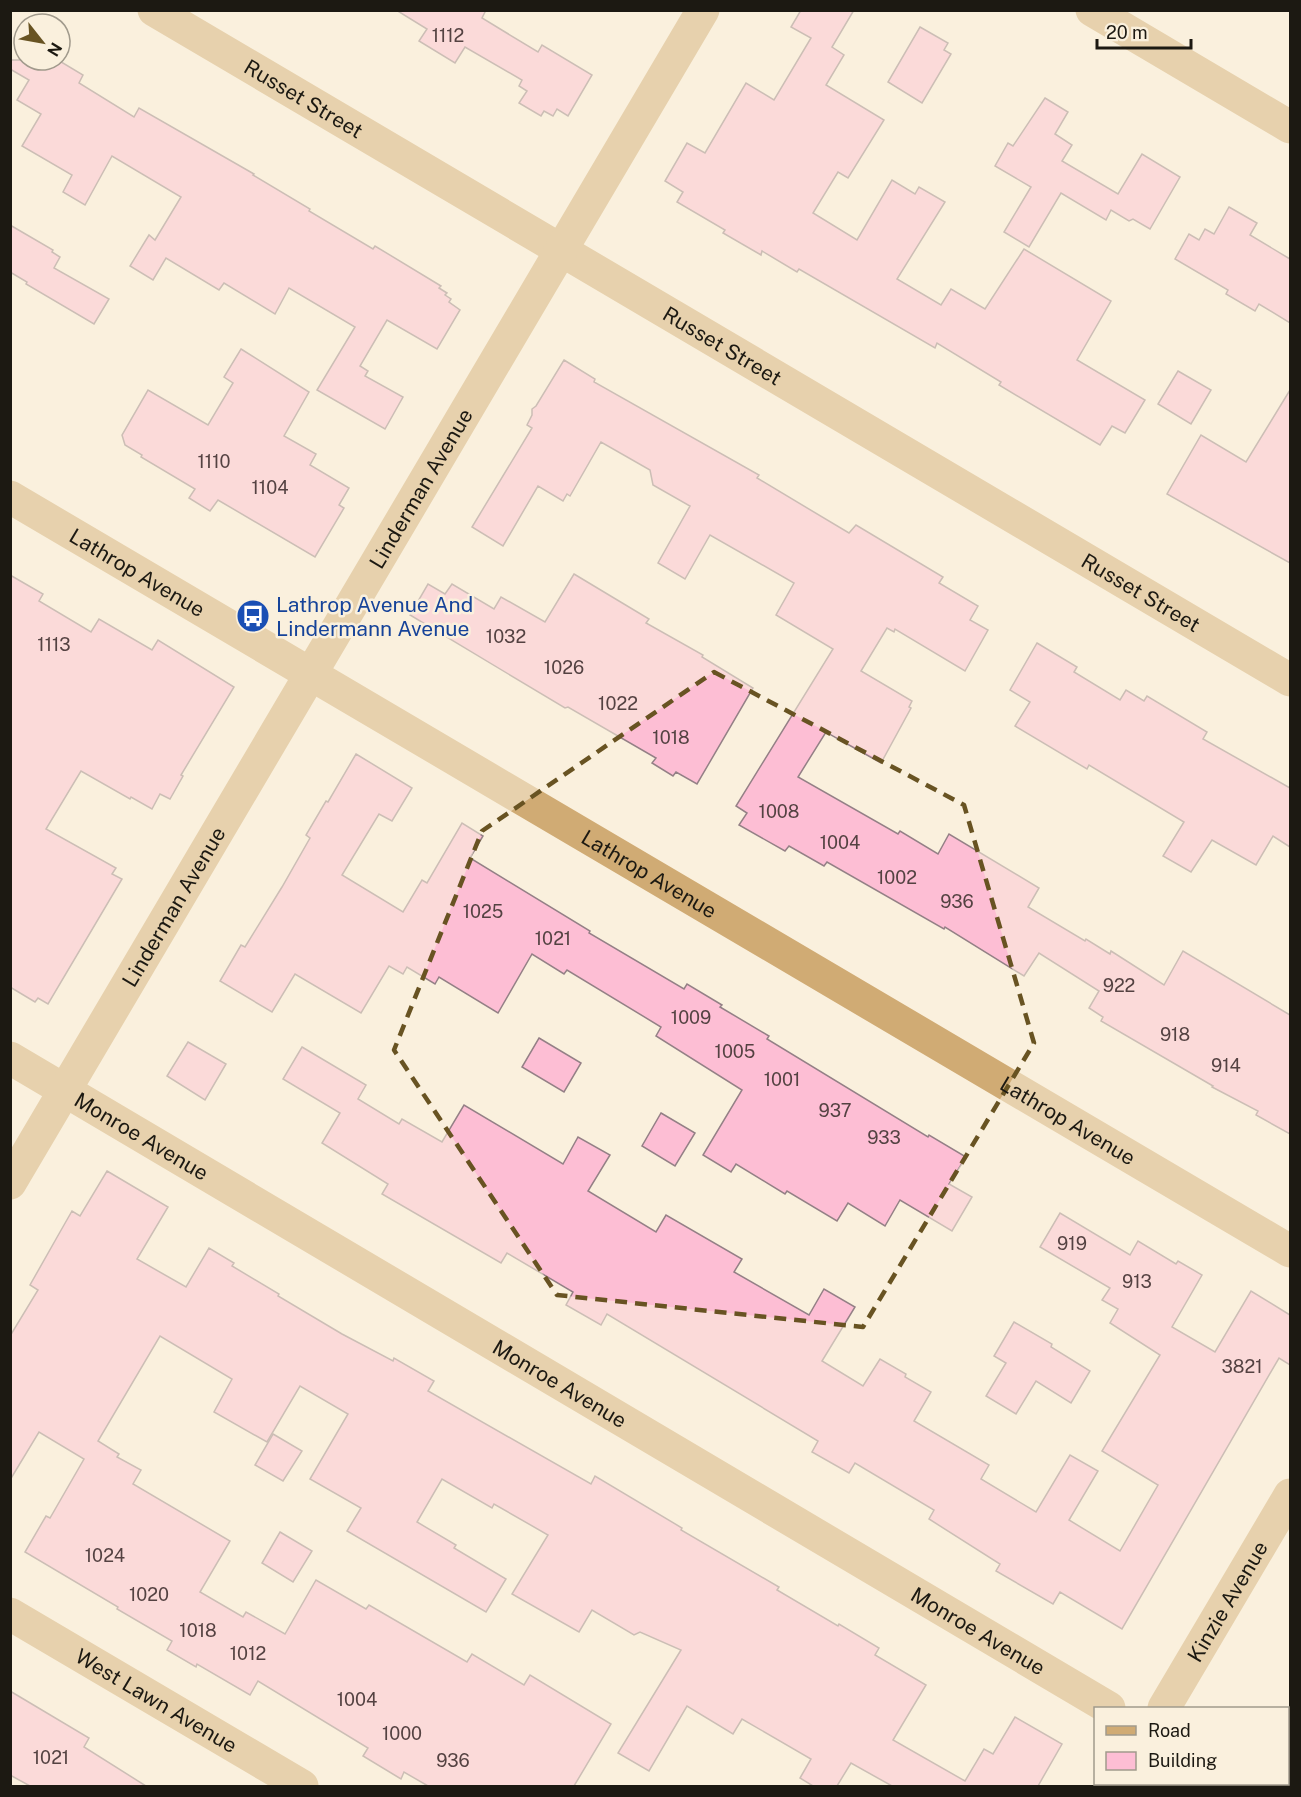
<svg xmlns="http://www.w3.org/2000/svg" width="1301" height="1797" viewBox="0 0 1301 1797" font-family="'Public Sans',sans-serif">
<rect width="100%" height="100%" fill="#faf0dd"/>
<!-- building -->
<g fill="#fdbed4" stroke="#948086" stroke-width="1.5">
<polygon points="396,10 486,10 482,18 538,52 542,45 592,75 568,116 557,109 553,116 544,111 541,116 519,103 527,91 519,86 522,80 465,47 455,63 419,41 427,29"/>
<polygon points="801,10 854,10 832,47 844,55 826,85 884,120 848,178 838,172 813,213 857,240 892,180 915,194 919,187 945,202 897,279 941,305 951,289 985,309 1024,249 1111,301 1077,360 1145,400 1125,433 1112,426 1100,445 999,385 1001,382 937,343 935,348 799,269 797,272 762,251 761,255 723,233 725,230 677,202 683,192 665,181 687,143 705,153 746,83 774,100 811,38 791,27"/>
<polygon points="920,27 948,43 944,50 951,54 922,103 888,82"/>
<polygon points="10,60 58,60 83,75 79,83 134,117 139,108 254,174 253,175 310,209 309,211 373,249 375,246 441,286 439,288 447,293 445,295 451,299 449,302 460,310 437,349 387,320 360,366 368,371 365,376 403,397 385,429 317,390 355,327 289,288 275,314 224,283 219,290 166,258 153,280 130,266 149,235 155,240 181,197 112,156 85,205 63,192 72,175 22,146 41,114 17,100 29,80 10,69"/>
<polygon points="1045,98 1068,112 1055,134 1072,145 1062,161 1118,194 1142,154 1180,177 1150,229 1133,219 1129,221 1111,210 1106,220 1061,193 1029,247 1004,232 1031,187 995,166 1008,143 1013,146"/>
<polygon points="1229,207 1257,223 1250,235 1290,259 1290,323 1259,304 1255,311 1226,294 1228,290 1175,259 1189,234 1199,240 1205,229 1214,234"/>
<polygon points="10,225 53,250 52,252 60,257 54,268 109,299 94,324 26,284 27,282 10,272"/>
<polygon points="241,349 309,392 284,436 316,454 310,465 349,488 339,505 344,508 315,557 218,500 210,511 189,498 195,489 141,457 142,455 125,445 122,435 148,390 208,425 233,383 224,377"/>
<polygon points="564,360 595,379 594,382 759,475 757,478 849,533 856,525 943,577 939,583 978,606 970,620 988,630 965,671 895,629 894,632 887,628 861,671 912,701 909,707 911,708 881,763 826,732 798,777 898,834 900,831 938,854 949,834 1039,888 1028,907 1085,941 1086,939 1110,954 1111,951 1164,985 1183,951 1290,1015 1290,1134 1256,1115 1258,1111 1212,1087 1213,1086 1101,1021 1103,1017 1089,1008 1099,991 1039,953 1024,976 945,927 944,929 827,862 824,866 789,846 785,851 739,825 747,813 736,806 833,649 776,615 794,583 710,535 685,579 658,563 690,506 653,485 650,470 601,442 570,496 567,494 563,501 538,486 503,546 472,527 532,428 527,425 532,415 532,409 536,406"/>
<polygon points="1178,371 1211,390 1191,424 1158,404"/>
<polygon points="1290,390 1290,563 1167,494 1201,435 1246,462"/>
<polygon points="574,574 649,619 646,623 703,655 702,657 753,688 697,784 676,772 673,776 652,763 656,758 568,707 565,708 410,615 428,584 445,594 452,584 494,609 501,597 545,622"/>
<polygon points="10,575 43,594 39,601 91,632 99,619 152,650 158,640 234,687 181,775 183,776 170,799 160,794 152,809 131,797 130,799 81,771 46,829 116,868 112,874 122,879 48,1004 38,998 35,1002 10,987"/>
<polygon points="1037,643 1077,667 1074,672 1120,700 1126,690 1144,701 1147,696 1207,732 1203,739 1290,788 1290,847 1273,836 1256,865 1212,840 1191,872 1163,856 1184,822 1089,765 1087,769 1015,726 1030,702 1010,690"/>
<polygon points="356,754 412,788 392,821 379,814 342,875 403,912 422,880 427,883 462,823 483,836 470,858 590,931 589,933 684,989 687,984 722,1005 720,1007 769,1036 767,1039 928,1137 929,1135 966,1157 949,1184 972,1197 952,1231 900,1200 885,1226 848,1203 837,1221 787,1191 785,1194 736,1164 731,1172 703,1155 742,1090 656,1036 661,1027 567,970 564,974 532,954 498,1013 439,977 435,984 407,967 403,974 389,966 361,1013 295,974 272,1012 220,981 241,945 245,947 282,887 310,838 306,835 326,801 328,802"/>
<polygon points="539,1038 581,1063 564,1092 522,1067"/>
<polygon points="188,1042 226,1064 205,1100 167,1076"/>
<polygon points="302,1047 366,1085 358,1099 399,1124 402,1119 442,1142 464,1105 563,1164 578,1137 610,1155 588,1191 656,1232 666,1215 742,1259 734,1272 809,1315 824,1289 855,1307 822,1361 863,1386 880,1359 906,1374 905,1377 931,1392 914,1421 989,1465 981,1479 1036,1512 1070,1455 1098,1471 1069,1520 1120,1551 1158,1485 1102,1451 1160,1355 1110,1323 1118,1309 1102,1300 1110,1288 1040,1247 1060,1213 1130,1255 1138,1241 1176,1264 1178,1261 1202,1275 1172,1327 1215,1352 1251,1291 1290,1315 1290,1365 1279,1358 1122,1629 1060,1592 1053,1604 996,1571 1000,1564 929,1519 934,1510 855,1463 849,1473 812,1452 818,1441 607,1314 601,1325 566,1305 573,1292 507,1253 501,1263 382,1194 388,1184 322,1143 340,1113 283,1079"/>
<polygon points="661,1113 695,1133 675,1166 642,1146"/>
<polygon points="107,1171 168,1207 137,1259 186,1287 209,1248 234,1263 232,1266 279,1294 278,1296 342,1334 393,1361 394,1358 434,1381 428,1391 591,1484 595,1476 682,1528 681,1530 779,1587 777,1590 838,1626 839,1624 879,1648 875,1655 926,1685 893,1740 965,1781 984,1749 993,1754 1015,1717 1062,1744 1038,1786 892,1786 851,1763 837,1786 813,1786 800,1778 811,1759 742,1719 733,1734 687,1706 649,1771 618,1753 681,1650 640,1632 634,1635 592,1610 579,1632 512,1594 548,1535 494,1504 492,1508 442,1479 417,1522 456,1545 454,1548 506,1579 486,1612 347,1531 361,1508 310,1479 348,1414 300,1386 267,1442 214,1412 232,1379 160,1336 98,1441 119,1454 117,1457 141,1470 133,1484 230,1541 200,1592 243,1617 246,1612 285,1634 316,1580 366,1609 369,1605 467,1662 472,1654 524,1685 530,1675 611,1724 574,1786 428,1786 404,1772 401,1779 363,1756 368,1748 258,1681 250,1695 197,1664 196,1667 167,1650 172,1641 117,1609 118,1607 25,1552 46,1516 50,1518 84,1459 39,1432 10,1480 10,1336 38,1290 30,1285 60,1232 72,1211 80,1216"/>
<polygon points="1014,1322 1052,1344 1051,1347 1090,1371 1071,1403 1036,1381 1016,1414 986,1396 1006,1363 994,1356"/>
<polygon points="273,1434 302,1451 283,1481 255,1465"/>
<polygon points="280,1532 312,1551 293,1582 262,1563"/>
<polygon points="10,1691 89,1738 84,1747 146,1786 30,1786 10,1775"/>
</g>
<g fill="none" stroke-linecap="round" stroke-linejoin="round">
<!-- minor -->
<g stroke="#d0ab74" stroke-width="33">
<path id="s1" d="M154,10L1290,680"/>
<polyline points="1092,10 1290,127"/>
<path id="s2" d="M10,1058L1109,1708"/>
<path id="s3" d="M10,1183L703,10"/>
<path id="s4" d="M10,1614L302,1786"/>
<polyline points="1236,1784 1241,1786"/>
</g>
<!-- tertiary -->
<g stroke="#d0ab74" stroke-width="33">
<path id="s5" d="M10,497L1290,1251"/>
<path id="s6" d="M1164,1708L1290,1495"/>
<polyline points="1118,1786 1120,1784"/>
</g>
</g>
<!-- marked area -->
<path d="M0 0H1301V1797H0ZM714,672L964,805L1034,1043L863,1327L557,1295L394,1050L482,831Z" fill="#faf0dd" fill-opacity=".55" fill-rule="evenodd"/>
<path fill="none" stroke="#685322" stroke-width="4.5" stroke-dasharray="12 8" stroke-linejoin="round" d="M714,672L964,805L1034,1043L863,1327L557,1295L394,1050L482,831Z"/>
<!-- icons -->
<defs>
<symbol id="bus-disc" viewBox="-11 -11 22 22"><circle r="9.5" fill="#1a4fb4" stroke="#faf0dd"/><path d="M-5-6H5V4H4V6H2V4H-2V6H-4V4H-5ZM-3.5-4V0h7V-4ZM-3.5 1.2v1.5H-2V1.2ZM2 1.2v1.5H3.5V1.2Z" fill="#fff"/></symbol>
</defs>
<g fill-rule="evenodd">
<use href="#bus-disc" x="234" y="597" width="38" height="38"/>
</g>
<g text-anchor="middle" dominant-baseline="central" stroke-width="5" stroke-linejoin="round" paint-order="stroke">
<!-- number labels -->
<g font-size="18" fill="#544242">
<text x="448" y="35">1112</text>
<text x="214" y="461">1110</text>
<text x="270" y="487">1104</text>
<text x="506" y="636">1032</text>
<text x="54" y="644">1113</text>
<text x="564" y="667">1026</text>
<text x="618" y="703">1022</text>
<text x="671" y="737">1018</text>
<text x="779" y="811">1008</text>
<text x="840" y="842">1004</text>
<text x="897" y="877">1002</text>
<text x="957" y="901">936</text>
<text x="483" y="911">1025</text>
<text x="553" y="938">1021</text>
<text x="1119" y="985">922</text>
<text x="691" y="1017">1009</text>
<text x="1175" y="1034">918</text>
<text x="735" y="1051">1005</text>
<text x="1226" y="1065">914</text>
<text x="782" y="1079">1001</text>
<text x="835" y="1110">937</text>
<text x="884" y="1137">933</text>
<text x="1072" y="1243">919</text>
<text x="1137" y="1281">913</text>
<text x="1242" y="1366">3821</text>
<text x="105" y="1555">1024</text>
<text x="149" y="1594">1020</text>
<text x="198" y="1630">1018</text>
<text x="248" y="1653">1012</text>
<text x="357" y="1699">1004</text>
<text x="402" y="1733">1000</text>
<text x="51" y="1757">1021</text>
<text x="453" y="1760">936</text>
</g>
<!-- street labels -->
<g font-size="21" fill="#1c1912" stroke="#faf0dd">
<text stroke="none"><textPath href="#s1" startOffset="174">Russet Street</textPath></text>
<text stroke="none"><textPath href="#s1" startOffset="660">Russet Street</textPath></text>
<text stroke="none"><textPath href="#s3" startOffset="807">Linderman Avenue</textPath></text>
<text stroke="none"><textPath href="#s5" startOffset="148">Lathrop Avenue</textPath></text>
<text stroke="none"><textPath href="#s1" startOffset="1146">Russet Street</textPath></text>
<text stroke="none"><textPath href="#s5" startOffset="742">Lathrop Avenue</textPath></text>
<text stroke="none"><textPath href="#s3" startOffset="321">Linderman Avenue</textPath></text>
<text stroke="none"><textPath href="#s5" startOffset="1228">Lathrop Avenue</textPath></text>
<text stroke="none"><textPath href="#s2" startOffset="153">Monroe Avenue</textPath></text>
<text stroke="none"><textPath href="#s2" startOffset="639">Monroe Avenue</textPath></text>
<text stroke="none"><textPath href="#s6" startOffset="124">Kinzie Avenue</textPath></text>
<text stroke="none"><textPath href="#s2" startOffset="1125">Monroe Avenue</textPath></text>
<text stroke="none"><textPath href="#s4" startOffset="170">West Lawn Avenue</textPath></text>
</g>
<!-- transit labels -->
<g font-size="21" fill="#164399" stroke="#faf0dd" text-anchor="start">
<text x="276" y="604">Lathrop Avenue And<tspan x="276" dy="24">Lindermann Avenue</tspan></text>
</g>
</g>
<!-- border -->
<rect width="1301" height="1797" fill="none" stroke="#1c1912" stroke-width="24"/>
<!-- legend -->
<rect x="1094" y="1707" width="195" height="78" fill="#faf0dd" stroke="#a19a8c" stroke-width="1.5"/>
<rect x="1106" y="1726" width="30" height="9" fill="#d0ab74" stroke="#a19a8c" stroke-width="1.5"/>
<text x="1148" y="1737" font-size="18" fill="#1c1912">Road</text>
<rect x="1106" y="1752" width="30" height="18" fill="#fdbed4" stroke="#a19a8c" stroke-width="1.5"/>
<text x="1148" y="1767" font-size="18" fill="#1c1912">Building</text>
<!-- north arrow -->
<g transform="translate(42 42) rotate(121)"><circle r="28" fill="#faf0dd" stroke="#a19a8c" stroke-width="1.5"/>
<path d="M0-4.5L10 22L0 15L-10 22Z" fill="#685322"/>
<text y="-9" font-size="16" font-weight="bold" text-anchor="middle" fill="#1c1912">N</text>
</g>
<!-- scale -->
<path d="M1097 39v9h94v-9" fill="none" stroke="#1c1912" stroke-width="3"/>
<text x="1106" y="39" font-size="18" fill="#1c1912" stroke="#faf0dd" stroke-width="4.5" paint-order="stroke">20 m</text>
</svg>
